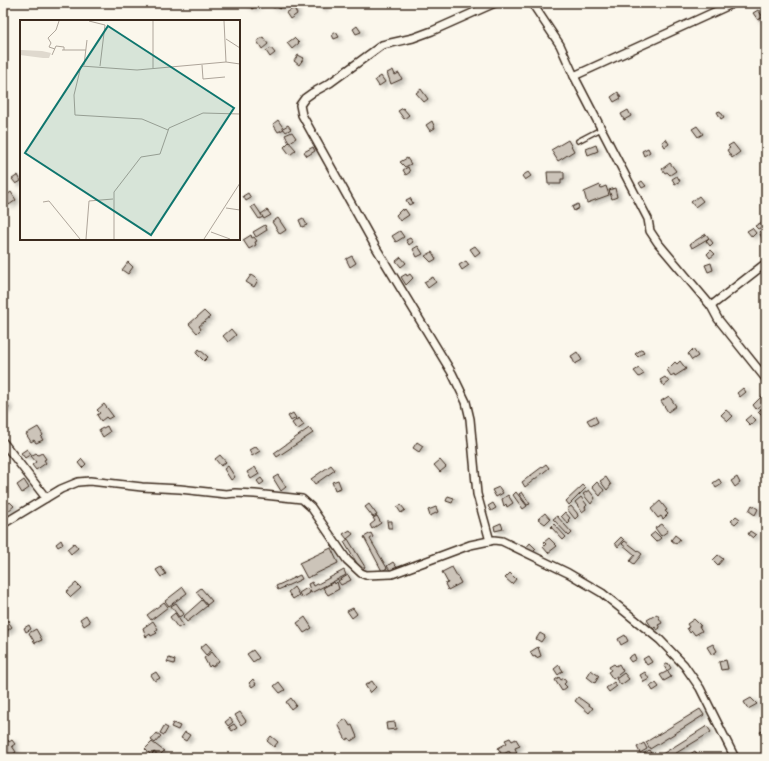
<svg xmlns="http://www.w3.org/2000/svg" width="769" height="761" viewBox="0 0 769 761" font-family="Mali,sans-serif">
<defs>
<filter id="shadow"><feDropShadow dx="3.5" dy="2" stdDeviation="2" flood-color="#0004"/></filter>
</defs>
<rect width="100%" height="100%" fill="#fbf7ec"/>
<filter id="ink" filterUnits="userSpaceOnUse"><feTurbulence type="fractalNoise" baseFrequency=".025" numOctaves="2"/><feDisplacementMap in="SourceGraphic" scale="8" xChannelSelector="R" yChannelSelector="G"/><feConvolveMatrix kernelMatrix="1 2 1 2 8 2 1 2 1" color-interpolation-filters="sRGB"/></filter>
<g filter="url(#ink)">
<!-- building -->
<g fill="#ccc4b9" stroke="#3b2a1e" filter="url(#shadow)">
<polygon points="245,3 256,3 258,5 252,9 249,5 247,6"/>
<polygon points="317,3 325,3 327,5 321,9"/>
<polygon points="270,4 270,3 285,4 280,9 276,6 274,8"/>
<polygon points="294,8 297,14 290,19 286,13"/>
<polygon points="758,10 763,17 758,20 753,13"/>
<polygon points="357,26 361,32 356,34 353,29"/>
<polygon points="336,32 339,37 334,39 332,35"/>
<polygon points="263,37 268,44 262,49 257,41"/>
<polygon points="294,38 299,43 292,49 287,43"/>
<polygon points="271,48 275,53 270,57 266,51"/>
<polygon points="298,55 304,58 299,65 294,61"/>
<polygon points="393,70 395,75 399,73 402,79 391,84 387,73"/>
<polygon points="381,76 385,82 379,86 375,80"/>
<polygon points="421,89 428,99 424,102 416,93"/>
<polygon points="618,92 621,98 614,102 611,97"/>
<polygon points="403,108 409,115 404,119 398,111"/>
<polygon points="628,110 631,116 624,120 621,114"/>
<polygon points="720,111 724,117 721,119 717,112"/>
<polygon points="278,120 284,129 278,132 273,124"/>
<polygon points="432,121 435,128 430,131 426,125"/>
<polygon points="288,125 291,129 286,132 283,128"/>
<polygon points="697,126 703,134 698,137 692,129"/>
<polygon points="292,132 296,138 289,143 285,135"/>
<polygon points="666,139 669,144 665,147 662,142"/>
<polygon points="568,140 574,151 558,161 551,150"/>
<polygon points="289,142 296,150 290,155 284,147"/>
<polygon points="733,143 740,152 732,158 727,150 730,148 728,146"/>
<polygon points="596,145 598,151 588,155 586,149"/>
<polygon points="313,147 315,151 307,156 304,152"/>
<polygon points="648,148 650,152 644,156 642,151"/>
<polygon points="407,158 411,164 405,167 400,162"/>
<polygon points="670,163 676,171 670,175 667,172 665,173 662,169"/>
<polygon points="408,167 410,172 406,175 403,170"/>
<polygon points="528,172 531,176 525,180 522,176"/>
<polygon points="547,172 564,172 564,179 561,179 561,184 548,184"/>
<polygon points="18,175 21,181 16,184 12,179"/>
<polygon points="677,176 680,181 675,184 672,179"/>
<polygon points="642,181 646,186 642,188 639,183"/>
<polygon points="600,185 601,188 606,186 609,195 587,203 584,192"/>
<polygon points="615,188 617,197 612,199 609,190"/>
<polygon points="11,192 16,200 9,205 4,197"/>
<polygon points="248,193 251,198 246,201 243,196"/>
<polygon points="699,196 703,201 695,207 691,202"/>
<polygon points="410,198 413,203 409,205 406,200"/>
<polygon points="578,204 579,208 574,211 572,207"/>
<polygon points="255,205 263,217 259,219 251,207"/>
<polygon points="402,209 403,211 405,209 409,215 400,221 396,215"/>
<polygon points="267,210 271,215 264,219 261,214"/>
<polygon points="278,218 286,230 280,234 272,222"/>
<polygon points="303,218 307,225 302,227 299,220"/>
<polygon points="762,222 764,226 758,229 755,226"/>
<polygon points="265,225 267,230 256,237 253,232"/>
<polygon points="752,228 756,233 752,237 747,231"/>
<polygon points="763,230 766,236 766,246 759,232"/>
<polygon points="400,231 404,237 396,242 392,236"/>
<polygon points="706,234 709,238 692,248 690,244"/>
<polygon points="251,235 252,238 254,237 257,241 255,242 256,245 249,249 243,240"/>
<polygon points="410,238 413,242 409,245 406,240"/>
<polygon points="709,238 713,243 710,246 706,241"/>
<polygon points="418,246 423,254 417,257 413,249"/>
<polygon points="475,246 480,252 475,256 470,249"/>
<polygon points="711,250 715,254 710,258 707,254"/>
<polygon points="432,252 436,259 431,262 425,256"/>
<polygon points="352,256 356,263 350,267 346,259"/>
<polygon points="401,257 406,263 401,267 396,261"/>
<polygon points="466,261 469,265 462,270 459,265"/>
<polygon points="128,262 133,267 128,274 122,270"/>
<polygon points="711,263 713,270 708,272 705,265"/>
<polygon points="406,274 407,276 410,274 413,278 406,285 401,277"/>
<polygon points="251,275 258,280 254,287 246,282"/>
<polygon points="433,277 436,282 428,288 424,282"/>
<polygon points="204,311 210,317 199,326 201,329 197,333 189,324"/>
<polygon points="231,329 236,335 228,342 223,336"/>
<polygon points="199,349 208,357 204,361 196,353"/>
<polygon points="642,349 644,352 638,357 635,354"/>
<polygon points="693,349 698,356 692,360 688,354"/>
<polygon points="577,352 582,360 575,364 571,356"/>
<polygon points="680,361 686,369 675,376 674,374 671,376 667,370 675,362 677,364"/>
<polygon points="639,368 644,374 639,377 634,371"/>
<polygon points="665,377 669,382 664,386 660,380"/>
<polygon points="743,388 746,392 740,397 737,393"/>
<polygon points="765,393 766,402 765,401 756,409 753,405"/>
<polygon points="669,396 676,406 668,412 661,401"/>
<polygon points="5,401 9,408 4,411 3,402"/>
<polygon points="104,404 113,416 108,419 106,417 101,421 97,415 100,413 97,410"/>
<polygon points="766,404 766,412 762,416 758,412"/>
<polygon points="726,410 733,416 728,421 721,415"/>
<polygon points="293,413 296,418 291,421 288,416"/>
<polygon points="751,415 756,420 750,425 745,420"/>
<polygon points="595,416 598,422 591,426 587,420"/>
<polygon points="299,418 304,425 297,430 292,423"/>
<polygon points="107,426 110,432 103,437 99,430"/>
<polygon points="38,427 43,435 41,437 43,440 36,443 34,440 31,442 26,434"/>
<polygon points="309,428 313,433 277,457 274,453"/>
<polygon points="417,442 423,446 419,452 413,448"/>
<polygon points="256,446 260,451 252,456 249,450"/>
<polygon points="27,449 31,454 25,458 21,453"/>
<polygon points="36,453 38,455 42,453 46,459 44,460 46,463 36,470 32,465 36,462 31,456"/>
<polygon points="220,455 226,462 221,466 215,459"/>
<polygon points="82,459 86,464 82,468 78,463"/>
<polygon points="440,460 446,467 440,472 434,465"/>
<polygon points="546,464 549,468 525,487 522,482"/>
<polygon points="331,465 335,470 315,484 311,479"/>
<polygon points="228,466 235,477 231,480 224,469"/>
<polygon points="255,467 259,474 251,479 247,472"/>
<polygon points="278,475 286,487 281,491 273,478"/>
<polygon points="606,477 611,485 607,490 600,481"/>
<polygon points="737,477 740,483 735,487 731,481"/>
<polygon points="261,478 264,482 260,485 257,481"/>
<polygon points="719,479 722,484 716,488 713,483"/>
<polygon points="24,480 29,488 22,493 17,485"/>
<polygon points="338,480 341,488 335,490 332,482"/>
<polygon points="597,482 604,490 600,496 592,487"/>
<polygon points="583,485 586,488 569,505 566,501"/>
<polygon points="499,487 503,493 496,497 492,490"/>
<polygon points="589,490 595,498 591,504 583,494"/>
<polygon points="516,492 527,506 523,509 513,495"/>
<polygon points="522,492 530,504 527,505 519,494"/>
<polygon points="508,495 513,503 507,507 506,504 504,506 502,499"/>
<polygon points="448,496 454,498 452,503 446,501"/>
<polygon points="581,497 587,505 585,507 586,509 582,512 575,502"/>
<polygon points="660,501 667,510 665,511 668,514 663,519 661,516 658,518 651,509"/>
<polygon points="10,502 14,506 7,512 3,507"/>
<polygon points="493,503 496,508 491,511 488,506"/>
<polygon points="369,504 377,515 373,517 365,507"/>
<polygon points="401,505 405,510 401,513 397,507"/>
<polygon points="752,505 758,509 755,515 749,511"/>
<polygon points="571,506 577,513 578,516 575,519 567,509"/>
<polygon points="436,507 438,512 430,516 428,510"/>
<polygon points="565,512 570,518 568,520 570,522 568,524 561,516"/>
<polygon points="545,513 550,519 545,524 538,519"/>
<polygon points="377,516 381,523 372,529 370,525 375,521 373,518"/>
<polygon points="557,516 572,533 569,536 553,519"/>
<polygon points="736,516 740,519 735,524 731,521"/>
<polygon points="387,521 392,521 392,528 388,528"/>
<polygon points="501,523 503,529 495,531 494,526"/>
<polygon points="554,524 566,537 563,540 551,527"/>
<polygon points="662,524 668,531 661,536 655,528"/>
<polygon points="350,530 353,534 347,539 343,534"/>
<polygon points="750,531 756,535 753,538 748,534"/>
<polygon points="655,532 661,538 656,542 650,536"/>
<polygon points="371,533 373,537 370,539 387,568 382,571 364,537"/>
<polygon points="675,535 680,539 676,544 671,540"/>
<polygon points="621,537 624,540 618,547 615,543"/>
<polygon points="549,538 557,546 548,553 543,547 546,544 544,542"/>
<polygon points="348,539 365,567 361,570 344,542"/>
<polygon points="61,540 63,544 58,547 56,544"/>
<polygon points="625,541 642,554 634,564 630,561 635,555 622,544"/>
<polygon points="74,543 78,548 71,554 67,549"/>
<polygon points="530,543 536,549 533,552 530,550 529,552 525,549"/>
<polygon points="331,548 338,563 307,578 299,563"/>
<polygon points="718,555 723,559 718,565 713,560"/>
<polygon points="393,562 398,569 392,573 387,566"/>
<polygon points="161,567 166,574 161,577 156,570"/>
<polygon points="452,567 461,583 448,590 445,584 448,583 442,572"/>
<polygon points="344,570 346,575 311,593 308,584 312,582 314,586"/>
<polygon points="510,573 516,579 512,584 505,578"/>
<polygon points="300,575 302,579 278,590 276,586"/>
<polygon points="348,575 351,580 341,585 338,581"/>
<polygon points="334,582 335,584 337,582 339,589 328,595 323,588"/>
<polygon points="76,583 81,588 71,597 66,592"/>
<polygon points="183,587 187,593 169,606 165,601"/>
<polygon points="294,587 299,595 293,599 288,592"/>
<polygon points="201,588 212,601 207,605 196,592"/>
<polygon points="307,588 310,593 302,598 299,593"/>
<polygon points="202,600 207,606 187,622 183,617"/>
<polygon points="164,602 168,607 151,620 147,615"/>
<polygon points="176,603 184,614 179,617 171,606"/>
<polygon points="353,608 357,614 352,618 347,611"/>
<polygon points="175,613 183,625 178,628 170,617"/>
<polygon points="657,614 662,623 658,625 660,628 657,630 655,627 653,629 647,620"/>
<polygon points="86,615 90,622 84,626 80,619"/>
<polygon points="305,617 312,628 304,633 297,623"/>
<polygon points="694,619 701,626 699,626 702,631 695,635 692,631 690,633 687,628 689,627 687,624"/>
<polygon points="7,620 12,627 3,634 3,623"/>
<polygon points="153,621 158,629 155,631 157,633 151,636 150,634 146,637 143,628"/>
<polygon points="29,625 31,629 26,632 24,628"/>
<polygon points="36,629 42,640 35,643 29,633"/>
<polygon points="540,633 545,636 541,642 536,639"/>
<polygon points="625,635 628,641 621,645 618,639"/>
<polygon points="206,643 212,650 206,655 200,648"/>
<polygon points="713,644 717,651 712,655 707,647"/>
<polygon points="538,647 541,656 536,658 535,656 533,657 530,652"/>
<polygon points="253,650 259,658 253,662 247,654"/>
<polygon points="212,652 219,661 212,667 211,665 209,667 204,658"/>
<polygon points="634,654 636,659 631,662 628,658"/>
<polygon points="648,656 652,662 647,665 643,659"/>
<polygon points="169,658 175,660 174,664 167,662"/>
<polygon points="726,660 728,669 721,670 719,662"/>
<polygon points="668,663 671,668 667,671 664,666"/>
<polygon points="614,664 616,666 619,664 623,671 613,679 608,672 611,670 609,667"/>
<polygon points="559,665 563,671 558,675 554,669"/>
<polygon points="591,670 599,676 595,683 587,677"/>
<polygon points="668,671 671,677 664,681 660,675"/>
<polygon points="156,672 160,678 155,681 151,675"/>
<polygon points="645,672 649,679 644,682 640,675"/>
<polygon points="624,673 629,679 621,685 616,679"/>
<polygon points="559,677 561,680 564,678 566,682 564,684 567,687 562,691 555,680"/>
<polygon points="253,679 256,684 252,687 249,683"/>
<polygon points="372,681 376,687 370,693 365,685"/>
<polygon points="279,682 285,690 280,693 274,686"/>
<polygon points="614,682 617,686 609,692 606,688"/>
<polygon points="656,683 659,687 653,691 650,686"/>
<polygon points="578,697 593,708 589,713 575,701"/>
<polygon points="291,698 296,705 291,709 286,702"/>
<polygon points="751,698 757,704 748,709 744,702"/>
<polygon points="700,709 704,715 650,749 646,742"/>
<polygon points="240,712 246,721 241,725 235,715"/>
<polygon points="230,718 233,722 228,726 225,722"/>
<polygon points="346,719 350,726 352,725 357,737 351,741 349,738 346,740 338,724"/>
<polygon points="395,722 396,729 387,730 386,723"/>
<polygon points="173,723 180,726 178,730 171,727"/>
<polygon points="234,724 237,728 232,731 229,727"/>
<polygon points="766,725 766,737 764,738 760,732 764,730 762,727"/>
<polygon points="164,726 168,728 164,735 160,733"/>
<polygon points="707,726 711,732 668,758 656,758"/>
<polygon points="185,732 190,735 186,741 181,738"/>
<polygon points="157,733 161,736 155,743 151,740"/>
<polygon points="271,736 278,742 274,747 267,741"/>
<polygon points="510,738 512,741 516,739 520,746 515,748 517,753 512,756 509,751 502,755 498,748 507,743 505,740"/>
<polygon points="8,740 9,742 12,740 15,744 12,746 16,752 9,757 7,753 3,755 3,743"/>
<polygon points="152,742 164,751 159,756 154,752 151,755 145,749"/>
<polygon points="644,743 647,749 640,753 637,747"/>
<polygon points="649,750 654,758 645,758 643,755"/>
<polygon points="695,751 699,758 692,758 690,754"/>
</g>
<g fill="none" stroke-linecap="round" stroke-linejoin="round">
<defs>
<polyline id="lane" points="578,141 601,129"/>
<g id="street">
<polyline points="532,3 560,45 574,76 648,219 650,231 658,243 711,306 718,319 766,379"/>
<polyline points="574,76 734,3"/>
<polyline points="711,306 766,263"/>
<polyline points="3,442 46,498"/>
<polyline points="3,524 61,489 78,482 90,481 142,487 180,489 226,494 235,493 255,494 302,499 311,507 347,560 361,573 366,575 392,574 470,545 494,540 502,541 568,573 602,593 660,640 684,665 700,688 735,758"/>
<polyline points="490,541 477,494 470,419 466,402 452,373 375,246 302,115 300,105 305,98 312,93 330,83 382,45 413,38 432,31 495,3"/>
</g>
</defs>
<!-- lane casing -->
<use href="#lane" stroke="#3b2a1e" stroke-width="6"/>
<!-- street casing -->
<use href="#street" stroke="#3b2a1e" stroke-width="10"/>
<!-- lane -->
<use href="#lane" stroke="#fbf7ec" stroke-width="3.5"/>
<!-- street -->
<use href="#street" stroke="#fbf7ec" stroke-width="7"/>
</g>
</g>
<!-- overview -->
<g transform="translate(20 20)">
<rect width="220" height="220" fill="#fbf7ec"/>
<path d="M1,30L22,31L31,33L29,38H23L0,35Z" fill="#dfd9ce"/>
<path fill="none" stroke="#aea59a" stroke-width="1" d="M69,1L85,5L80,46M204,1L206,42L220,44M206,19L220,28M35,29L29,27L31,23L28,18L36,10L39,1M42,30H66M32,35L36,26L44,27V30M64,45L67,20M182,45L183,59L205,57M133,48V1M148,110L122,99L55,95L54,75L61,46L117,50L206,42M23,182L29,181L60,219M206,188L220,190M191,212L210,219M66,219L69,181L93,179M94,219V172L121,137L140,134L149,108L183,93L220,94M184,219L220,163"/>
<path fill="#0f766e" fill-opacity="0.15" stroke="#0f766e" stroke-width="2" d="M88,6L214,88L131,215L5,133Z"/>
<rect width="220" height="220" fill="none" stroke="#3b2a1e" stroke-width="2"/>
</g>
<!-- margin -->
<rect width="769" height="761" fill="none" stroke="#fbf7ec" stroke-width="16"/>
<rect x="8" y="8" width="753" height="745" fill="none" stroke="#3b2a1e" stroke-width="1.5" filter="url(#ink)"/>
</svg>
